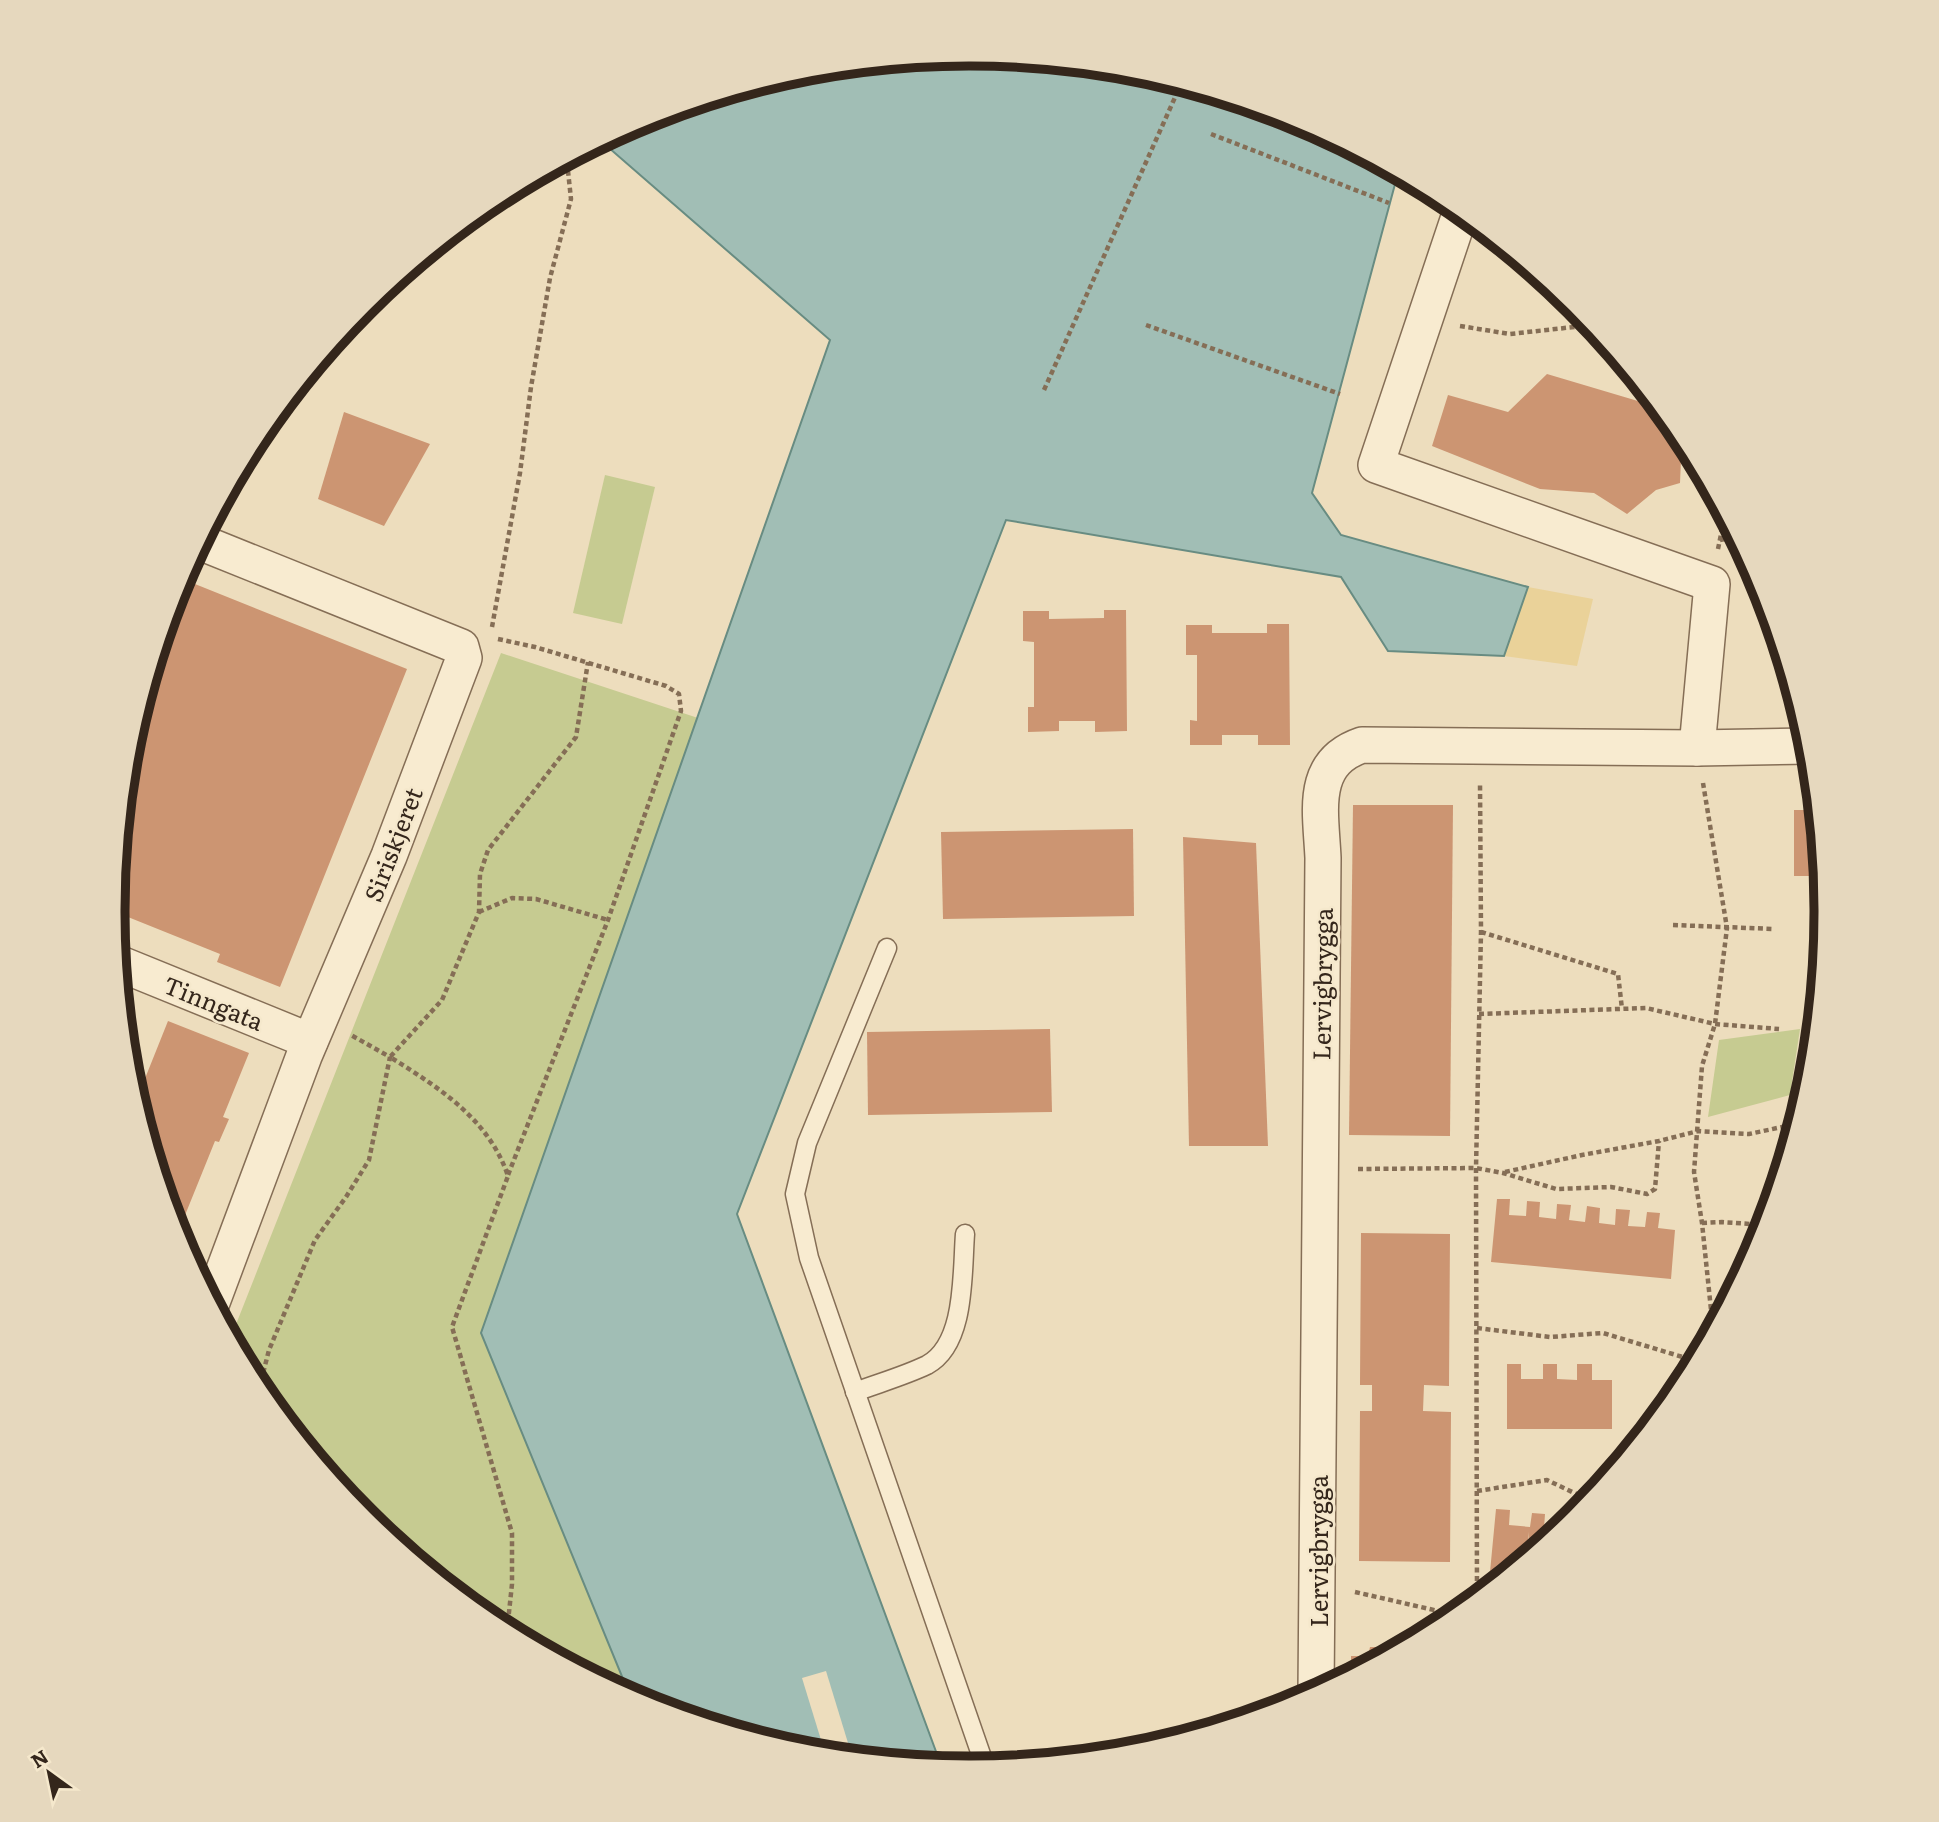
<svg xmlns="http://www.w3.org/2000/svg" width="1939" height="1822" viewBox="0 0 1939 1822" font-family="Literata,serif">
<rect width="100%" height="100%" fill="#edddbd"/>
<!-- green -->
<g fill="#c6cb91">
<polygon points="605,475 655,487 622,624 573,613"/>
<polygon points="501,653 698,718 481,1333 630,1696 493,1623 363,1517 257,1387 231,1337"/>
<polygon points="1800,1029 1790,1095 1708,1117 1719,1040"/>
</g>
<!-- sand -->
<polygon fill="#ead299" points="1528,587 1593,599 1577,666 1504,656"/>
<!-- water -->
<polygon fill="#a1beb5" stroke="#688c82" stroke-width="2" points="970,54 1137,71 1298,120 1398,173 1312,493 1341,535 1528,587 1504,656 1388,651 1341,577 1006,520 737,1214 941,1765 802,1751 641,1702 630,1696 481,1333 830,340 601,141 642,119 803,71"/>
<!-- pier -->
<polygon fill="#edddbd" points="826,1671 852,1756 825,1753 802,1678"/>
<!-- building -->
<g fill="#cc9572">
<polygon points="1547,374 1658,407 1682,436 1680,483 1656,490 1627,514 1594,493 1540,489 1432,446 1448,395 1508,412"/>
<polygon points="344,412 430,444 384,526 318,499"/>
<polygon points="180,578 407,669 280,987 217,962 220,954 113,911 129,743"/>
<polygon points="1104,610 1126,610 1127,731 1095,732 1095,721 1059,721 1059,731 1028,732 1028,707 1034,707 1034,642 1023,641 1023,611 1049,611 1049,619 1104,618"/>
<polygon points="1267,624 1289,624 1290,745 1258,745 1258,735 1222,735 1222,745 1190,745 1190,720 1197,721 1197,655 1186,655 1186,625 1212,625 1212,633 1267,633"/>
<polygon points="1353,805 1453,805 1450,1136 1349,1135"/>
<polygon points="1794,810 1816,810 1823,876 1794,876"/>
<polygon points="1133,829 1134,916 943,919 941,832"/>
<polygon points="1183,837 1256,843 1268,1146 1189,1146"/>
<polygon points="168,1021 249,1053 223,1117 229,1119 219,1142 215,1141 177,1235 136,1101"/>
<polygon points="1050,1029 1052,1112 868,1115 867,1032"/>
<polygon points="1497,1199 1510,1199 1509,1215 1526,1216 1527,1201 1540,1202 1539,1217 1556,1219 1557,1204 1571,1205 1569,1220 1585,1222 1587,1206 1600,1208 1599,1223 1615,1225 1616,1209 1630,1210 1628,1226 1645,1227 1647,1212 1660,1213 1658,1228 1675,1230 1671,1279 1491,1262"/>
<polygon points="1361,1233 1450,1234 1449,1386 1424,1385 1423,1411 1451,1412 1450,1562 1359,1561 1360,1411 1372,1411 1372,1385 1360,1385"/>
<polygon points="1507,1364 1521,1364 1521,1379 1543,1379 1543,1364 1557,1364 1557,1379 1577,1380 1577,1364 1592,1364 1592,1380 1612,1380 1612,1429 1507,1429"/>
<polygon points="1496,1509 1510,1510 1509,1525 1530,1527 1532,1513 1545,1514 1544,1528 1559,1530 1528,1556 1529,1532 1526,1557 1506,1574 1490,1572"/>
<polygon points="1412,1641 1351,1674 1351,1656 1368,1656 1370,1647 1391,1647 1391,1642"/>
</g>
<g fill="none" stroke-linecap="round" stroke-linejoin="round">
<defs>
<g id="lane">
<polyline points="887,948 807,1143 795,1194 809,1258 985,1766"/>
<path d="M855,1392C879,1383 904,1376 927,1365C966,1344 962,1273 965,1234"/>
</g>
<g id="street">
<polyline points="1461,211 1376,465 1712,584 1697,748"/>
<polyline points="200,542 461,647 464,658 389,856 304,1056 212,1302"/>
<polyline points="118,963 310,1041"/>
<path d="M1316,1692L1323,858C1321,812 1309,763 1362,745L1697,748L1810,746"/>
</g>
</defs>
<!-- lane casing -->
<use href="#lane" stroke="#856e56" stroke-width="21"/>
<!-- street casing -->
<use href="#street" stroke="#856e56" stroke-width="38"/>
<!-- path -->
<g stroke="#856e56" stroke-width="4.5" stroke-dasharray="5 3.5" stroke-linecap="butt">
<polyline points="1211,134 1389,203"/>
<polyline points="1146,325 1340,394"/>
<polyline points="1460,326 1510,334 1592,325"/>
<polyline points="1044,390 1181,84"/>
<polyline points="1720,540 1736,537"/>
<polyline points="1718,549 1725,515"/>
<polyline points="492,627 520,473 531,387 550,278 571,199 568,171 559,163"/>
<polyline points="498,639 535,647 666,686 679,694 681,711 608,920 508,1175"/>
<polyline points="1703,783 1727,928 1715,1024 1702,1066 1694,1172 1702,1223 1713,1329"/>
<polyline points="479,912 512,898 536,899 608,920"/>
<polyline points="1673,925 1774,929"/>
<polyline points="1481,932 1618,974 1622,1009"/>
<polyline points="1479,1014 1646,1008 1715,1024 1779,1029"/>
<polyline points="1358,1169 1476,1168 1503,1173 1556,1189 1611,1187 1647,1194 1655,1189 1659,1141"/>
<polyline points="1505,1172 1582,1155 1659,1141 1698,1131 1749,1134 1796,1124"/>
<polyline points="1702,1223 1722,1222 1765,1225"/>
<polyline points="1477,1328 1550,1337 1603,1333 1696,1361"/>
<polyline points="259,1389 269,1350 315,1240 346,1197 369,1160 390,1057 351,1035"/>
<polyline points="1477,1491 1547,1480 1589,1500"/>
<polyline points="1355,1592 1456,1615"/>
<polyline points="1477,1598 1476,1168 1481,932 1480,783"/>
<path d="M507,1631L512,1584V1533L452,1327L508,1176C489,1119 438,1087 390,1057L442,1000L479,912L480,874L488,850L576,737L588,662"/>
</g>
<!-- lane -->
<use href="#lane" stroke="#f8ebd0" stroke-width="18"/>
<!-- street -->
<use href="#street" stroke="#f8ebd0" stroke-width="35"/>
</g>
<g text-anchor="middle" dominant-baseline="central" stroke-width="5" stroke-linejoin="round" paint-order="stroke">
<!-- street labels -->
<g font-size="24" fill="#34261b" stroke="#f5e8cc">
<text transform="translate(392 844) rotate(-69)">Siriskjeret</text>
<text transform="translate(1321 984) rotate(-89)">Lervigbrygga</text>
<text transform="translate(214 1002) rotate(22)">Tinngata</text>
<text transform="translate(1317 1551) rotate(-90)">Lervigbrygga</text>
</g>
</g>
<!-- crop -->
<path d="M0 0H1939V1822H0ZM969 66H970A844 844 0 0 1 1814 910V912A844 844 0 0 1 970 1756H969A844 844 0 0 1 125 912V910A844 844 0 0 1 969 66Z" fill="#e6d8be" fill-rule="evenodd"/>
<path fill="none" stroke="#34261b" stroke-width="9" d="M969 66H970A844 844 0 0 1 1814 910V912A844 844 0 0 1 970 1756H969A844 844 0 0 1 125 912V910A844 844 0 0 1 969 66Z"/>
<!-- north arrow -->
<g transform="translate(49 1773) rotate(327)" stroke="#f5e8cc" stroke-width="5" paint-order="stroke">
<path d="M0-5L12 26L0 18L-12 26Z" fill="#34261b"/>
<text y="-10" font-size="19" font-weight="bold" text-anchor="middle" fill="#34261b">N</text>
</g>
</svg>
